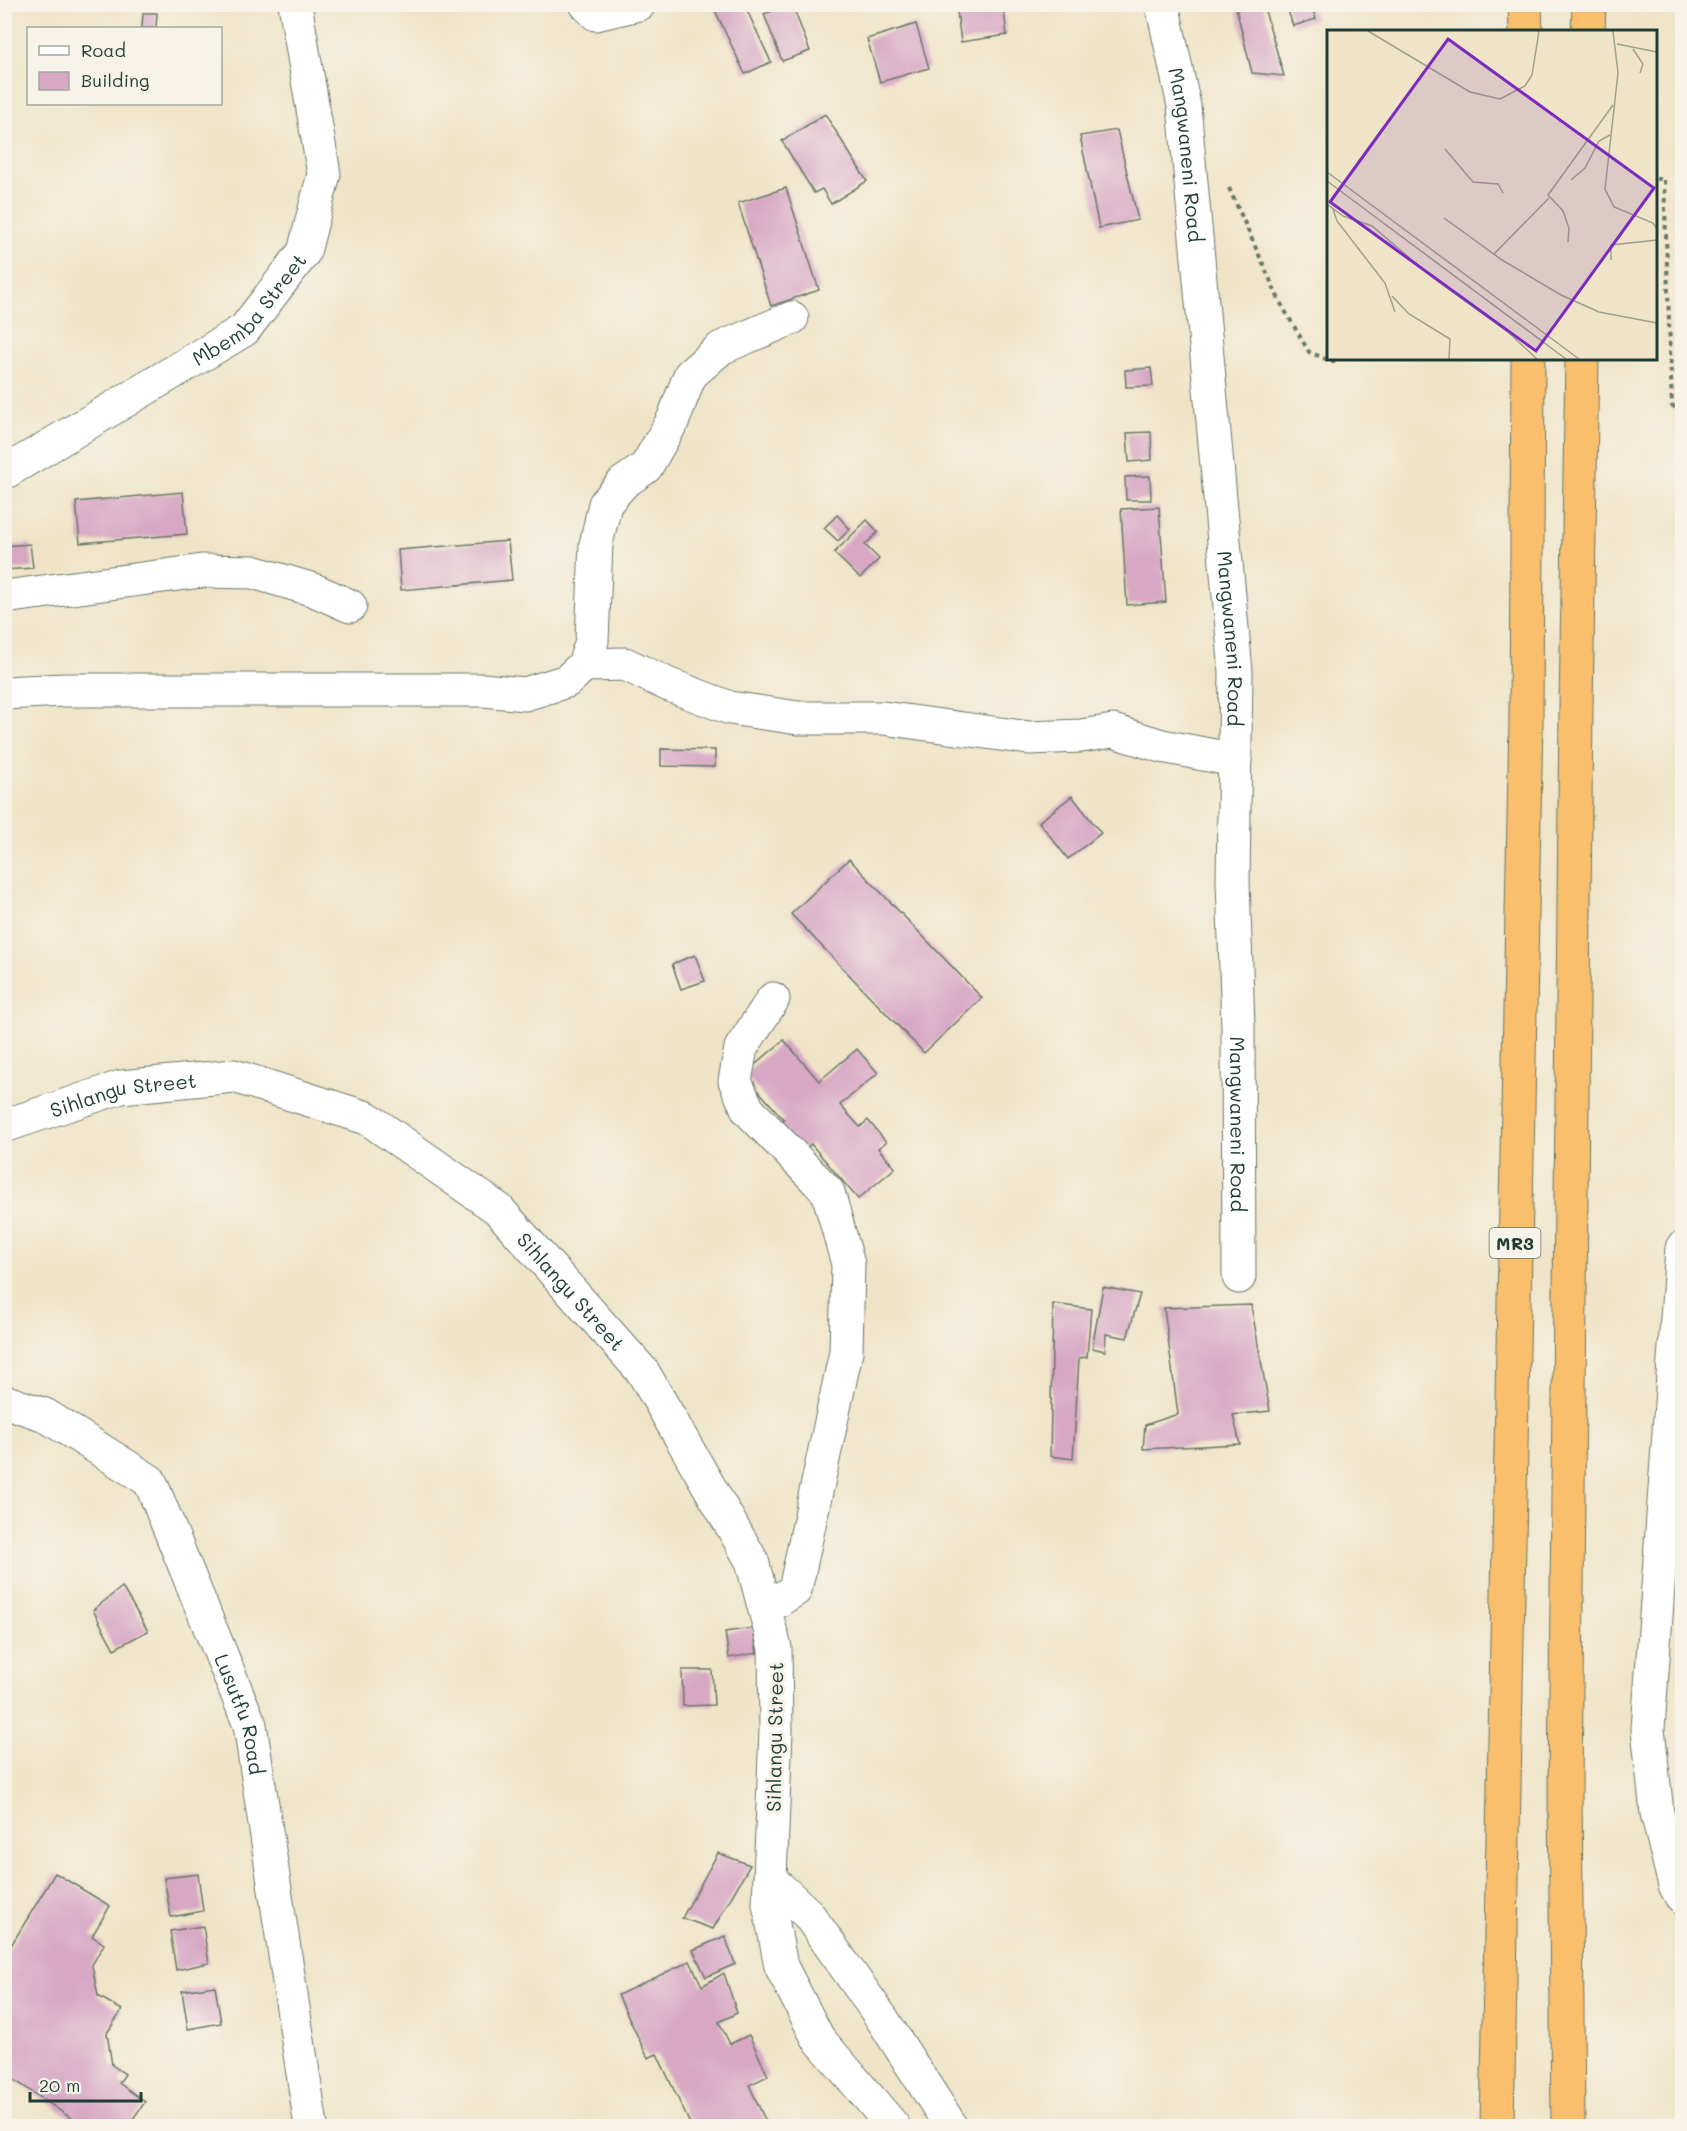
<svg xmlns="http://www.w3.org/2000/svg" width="1687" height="2131" viewBox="0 0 1687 2131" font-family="Mali,sans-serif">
<rect width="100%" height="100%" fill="#f7f3e8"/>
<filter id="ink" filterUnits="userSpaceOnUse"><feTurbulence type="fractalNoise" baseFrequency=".0167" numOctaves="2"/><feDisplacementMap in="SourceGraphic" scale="12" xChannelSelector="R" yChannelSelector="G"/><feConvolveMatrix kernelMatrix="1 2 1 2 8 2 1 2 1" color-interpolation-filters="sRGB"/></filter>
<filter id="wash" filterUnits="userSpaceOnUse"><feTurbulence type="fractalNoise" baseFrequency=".008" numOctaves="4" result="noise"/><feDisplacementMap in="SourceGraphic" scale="24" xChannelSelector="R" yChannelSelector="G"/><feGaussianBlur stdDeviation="1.35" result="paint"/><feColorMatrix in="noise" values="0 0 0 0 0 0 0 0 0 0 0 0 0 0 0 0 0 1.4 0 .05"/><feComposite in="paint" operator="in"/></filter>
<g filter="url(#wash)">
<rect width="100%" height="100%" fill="#efe4c7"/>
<g id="blocks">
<!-- building -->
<g fill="#d7a7c4">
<polygon points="712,4 744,4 771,62 745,74"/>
<polygon points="792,4 810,51 782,61 764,14"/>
<polygon points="956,4 1003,4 1007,35 961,42"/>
<polygon points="1235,4 1263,4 1284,76 1252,73"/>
<polygon points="1286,4 1311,4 1316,19 1293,26"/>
<polygon points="143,13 157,13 156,28 142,28"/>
<polygon points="916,24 929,68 880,82 867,39"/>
<polygon points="825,114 867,181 831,204 822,189 814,193 782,141"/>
<polygon points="1117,130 1138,220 1099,228 1080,136"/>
<polygon points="786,188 819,290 771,306 738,203"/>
<polygon points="1151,368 1153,386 1126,387 1125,370"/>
<polygon points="1151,432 1152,460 1129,462 1127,433"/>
<polygon points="1150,476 1151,500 1126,500 1125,477"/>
<polygon points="183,492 187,534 80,543 76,502"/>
<polygon points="1159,507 1166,602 1127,605 1121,509"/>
<polygon points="837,515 850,529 838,541 824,528"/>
<polygon points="867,520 878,532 865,545 879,559 860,578 834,553"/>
<polygon points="508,541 512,580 401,590 398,550"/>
<polygon points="30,544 33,568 4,570 4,546"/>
<polygon points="661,749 715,750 715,767 661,766"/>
<polygon points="1072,796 1101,833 1068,859 1039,822"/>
<polygon points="849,859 982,998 924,1053 791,914"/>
<polygon points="695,955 705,981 681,989 672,964"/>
<polygon points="784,1040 819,1081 857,1049 878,1073 840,1105 860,1127 868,1120 886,1142 878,1148 895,1168 858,1199 811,1144 796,1157 772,1129 784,1120 744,1074"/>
<polygon points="1103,1287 1140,1294 1127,1338 1106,1334 1105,1351 1092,1348"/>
<polygon points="1053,1304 1091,1309 1087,1357 1079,1358 1073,1459 1050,1456"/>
<polygon points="1251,1305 1270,1411 1233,1415 1240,1444 1143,1449 1145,1425 1178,1414 1164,1308"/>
<polygon points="122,1587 148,1631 114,1649 93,1610"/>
<polygon points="753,1628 757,1653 729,1658 725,1632"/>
<polygon points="682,1670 712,1670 714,1705 683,1706"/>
<polygon points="718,1853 750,1865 713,1929 682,1918"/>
<polygon points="55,1873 110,1906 92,1936 104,1944 92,1965 98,1996 122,2010 107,2033 112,2065 125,2074 119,2083 145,2102 128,2126 83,2126 4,2073 4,1957"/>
<polygon points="198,1874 203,1911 171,1917 164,1878"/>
<polygon points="203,1926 209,1963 176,1970 170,1931"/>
<polygon points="725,1936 735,1964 706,1977 693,1950"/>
<polygon points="690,1961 702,1986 724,1973 737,2013 719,2022 730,2044 749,2035 768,2076 749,2085 768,2126 691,2126 657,2054 648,2058 618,1995"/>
<polygon points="215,1986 221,2023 188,2029 182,1991"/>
</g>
</g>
</g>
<g filter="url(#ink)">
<use href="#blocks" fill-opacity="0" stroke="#687767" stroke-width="1.5"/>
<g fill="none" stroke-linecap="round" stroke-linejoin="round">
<defs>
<g id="minor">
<polyline points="586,4 596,14 639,4"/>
<path id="s1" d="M1162,4L1184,106L1236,672L1233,881L1238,1027L1239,1277"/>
<path id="s2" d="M4,473L244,330L304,252L324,174L295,4"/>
<polyline points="4,597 202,571 253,572 314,590 350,606"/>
<polyline points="584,665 625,664 667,684 730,708 798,718 883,718 1029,738 1081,736 1113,731 1162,746 1235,760"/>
<polyline points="4,693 64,690 483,690 525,694 567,681 584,665 592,641 596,544 605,504 623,483 646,467 673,420 690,375 721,348 792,318"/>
<path id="s3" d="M4,1126L121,1087L234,1076L367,1118L498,1209L643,1372L752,1561L775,1648L776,1730L769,1904L781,1966L818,2038L893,2126"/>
<polyline points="1682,1248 1648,1729 1657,1813 1675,1885 1682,1898"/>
<path id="s4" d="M4,1401L45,1415L150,1481L250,1725L311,2126"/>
<polyline points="765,1609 795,1590 846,1352 848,1264 828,1192 748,1110 735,1081 741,1048 773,999"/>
<polyline points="770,1879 808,1914 881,2017 949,2123 949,2126"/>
</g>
<g id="highway">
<polyline points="1525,4 1526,32"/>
<polyline points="1588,32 1589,4"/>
<polyline points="1497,2126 1526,720 1528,358"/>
<polyline points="1568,2126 1565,1789 1576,707 1582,358"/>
</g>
</defs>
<!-- minor casing -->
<use href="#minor" stroke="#687767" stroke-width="35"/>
<!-- highway casing -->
<use href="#highway" stroke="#687767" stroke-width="35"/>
<!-- path -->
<g stroke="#687767" stroke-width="4" stroke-dasharray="4.5 4.5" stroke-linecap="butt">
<polyline points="1656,179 1664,179 1672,406 1682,409"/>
<polyline points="1229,188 1280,302 1309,352 1333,362 1335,358"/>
</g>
<!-- minor -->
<use href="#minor" stroke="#fff" stroke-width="33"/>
<!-- highway -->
<use href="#highway" stroke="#f9bf6d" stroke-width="33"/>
</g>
</g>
<g text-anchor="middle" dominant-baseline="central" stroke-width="6" stroke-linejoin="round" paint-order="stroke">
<!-- shield labels -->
<rect fill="#f7f3e8" stroke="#60746a" stroke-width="1.5" x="1489.5" y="1228" width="51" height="30" rx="4.5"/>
<g font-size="18" font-weight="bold" fill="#1f3d34">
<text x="1515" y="1243">MR3</text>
</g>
<!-- street labels -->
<g font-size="20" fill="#1f3d34" stroke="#f7f3e8">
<text stroke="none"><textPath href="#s1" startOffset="153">Mangwaneni Road</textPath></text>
<text stroke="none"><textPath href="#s2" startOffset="297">Mbemba Street</textPath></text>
<text stroke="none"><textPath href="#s1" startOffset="639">Mangwaneni Road</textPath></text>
<text stroke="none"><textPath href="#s3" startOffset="124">Sihlangu Street</textPath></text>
<text stroke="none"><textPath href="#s1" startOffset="1125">Mangwaneni Road</textPath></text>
<text stroke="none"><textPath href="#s3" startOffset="646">Sihlangu Street</textPath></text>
<text stroke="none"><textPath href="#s4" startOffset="418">Lusutfu Road</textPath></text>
<text transform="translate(774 1737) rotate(-89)">Sihlangu Street</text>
</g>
</g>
<!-- overview -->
<g transform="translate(1327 30)">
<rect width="330" height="330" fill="#efe4c7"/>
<path fill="none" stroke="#9ca18c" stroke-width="1.5" d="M41,1L143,62L173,69L198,56L205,45L212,1M286,1L291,43L278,159L287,177L326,193L330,199M290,14L330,22M306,19L316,34L313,43M118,119L146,152L171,154L176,163M0,142L252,329M244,150L258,138L272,111L283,105M0,151L239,329M0,174L16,186L45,196L105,247L182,303L210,329M6,179L10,191L58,253L68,282M117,188L175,230L234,265L272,282L330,293M241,212L242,198L236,181L221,165L286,75M167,224L222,168M284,230V215L330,210M65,266L82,284L123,309L122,329"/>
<path fill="#7b2cbf" fill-opacity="0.15" stroke="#7b2cbf" stroke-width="3" d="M121,9L327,158L209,321L3,172Z"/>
<rect width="330" height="330" fill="none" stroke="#1f3d34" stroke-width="3"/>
</g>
<!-- margin -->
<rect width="1687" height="2131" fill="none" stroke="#f7f3e8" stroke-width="24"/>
<!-- legend -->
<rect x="27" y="27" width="195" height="78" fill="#f7f3e8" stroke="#a1aaa0" stroke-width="1.5"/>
<rect x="39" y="46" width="30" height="9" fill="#ffffff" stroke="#a1aaa0" stroke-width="1.5"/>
<text x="81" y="57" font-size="18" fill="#1f3d34">Road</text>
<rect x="39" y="72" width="30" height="18" fill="#d7a7c4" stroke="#a1aaa0" stroke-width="1.5"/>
<text x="81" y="87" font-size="18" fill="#1f3d34">Building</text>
<!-- scale -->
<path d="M30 2092v9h111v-9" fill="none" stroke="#1f3d34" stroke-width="3"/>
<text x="39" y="2092" font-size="18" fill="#1f3d34" stroke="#f7f3e8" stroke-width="4.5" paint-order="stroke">20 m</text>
</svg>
